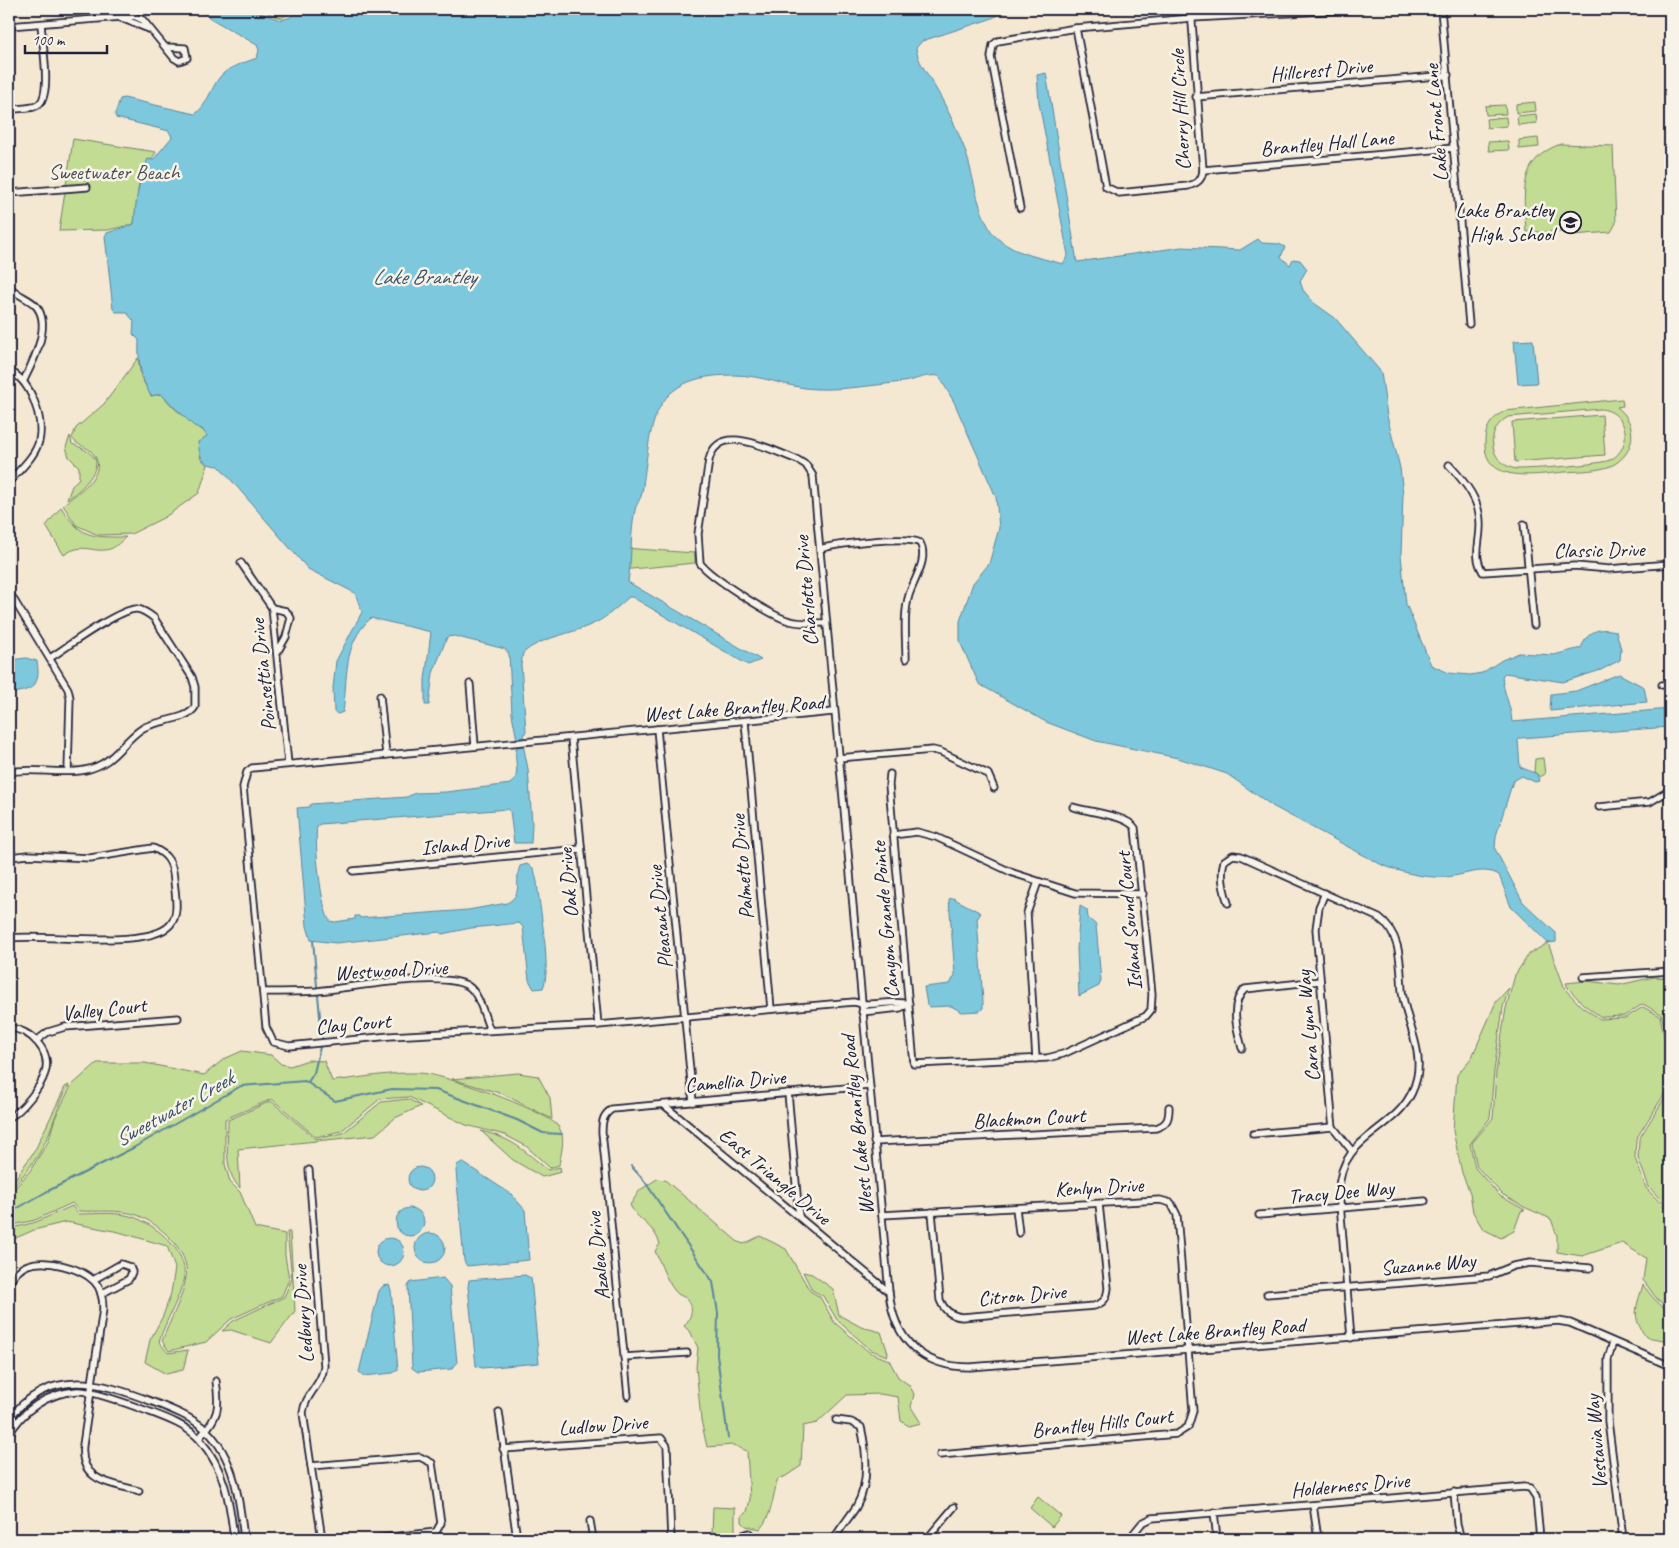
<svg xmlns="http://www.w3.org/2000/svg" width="1679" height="1548" viewBox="0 0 1679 1548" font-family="Caveat,sans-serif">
<rect width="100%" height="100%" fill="#f5e8d3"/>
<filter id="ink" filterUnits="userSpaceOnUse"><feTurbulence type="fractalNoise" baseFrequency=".02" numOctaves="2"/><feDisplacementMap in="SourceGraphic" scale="10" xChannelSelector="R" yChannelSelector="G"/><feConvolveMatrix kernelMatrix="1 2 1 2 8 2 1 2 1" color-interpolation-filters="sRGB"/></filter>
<g filter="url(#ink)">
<!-- green -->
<g fill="#c3dc93" stroke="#727f67" fill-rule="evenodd">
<polygon points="256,9 295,9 282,18"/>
<polygon points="1535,102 1536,111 1516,113 1516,104"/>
<polygon points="1505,105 1506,114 1486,115 1485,106"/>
<polygon points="1536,114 1537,123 1518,125 1517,116"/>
<polygon points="1506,117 1507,126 1487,128 1486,119"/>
<polygon points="1538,138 1539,147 1519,149 1519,140"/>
<polygon points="73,139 156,152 151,160 148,160 139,183 134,224 108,230 59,231 65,192 90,189 89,184 66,186"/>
<polygon points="1508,141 1509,150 1489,151 1488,142"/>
<path d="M1561,144L1613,146L1616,223L1611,232L1573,235L1569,232H1526C1524,195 1517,159 1561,144Z"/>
<path d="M138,358L141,377L151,396L161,394L175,409L206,433L207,436L200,458L208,465L199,493L165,517L131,534L98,535L76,525L63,505C77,492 112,473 91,451C85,446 76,445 72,438L76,428L104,404Z"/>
<path d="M1622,399L1623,406L1617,407C1639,424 1636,454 1611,466C1597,471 1580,471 1565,472C1538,474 1483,486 1485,441C1485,427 1493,417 1505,411ZM1601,409C1611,410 1620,416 1624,427C1628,440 1622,454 1610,460C1597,465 1533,469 1516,469C1489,464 1484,430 1508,417Z"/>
<polygon points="1602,415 1605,455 1515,462 1512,422"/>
<path d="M70,436L72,444C80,447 90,451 95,459C101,471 77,494 67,499L72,486L79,478V467L69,457L66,447Z"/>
<path d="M61,507C81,538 91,537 126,537C121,541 116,547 110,549C92,554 83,541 64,555L46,526Z"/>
<polygon points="623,548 695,553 695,563 621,570"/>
<polygon points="1543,758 1545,774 1540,777 1534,772 1535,759"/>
<polygon points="1548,943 1565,989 1581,1006 1600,1019 1625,1018 1643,1007 1660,1016 1670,1066 1665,1093 1636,1139 1635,1158 1646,1188 1670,1213 1670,1309 1657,1299 1643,1280 1646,1258 1622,1243 1582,1256 1557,1252 1557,1236 1551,1219 1524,1207 1502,1194 1477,1167 1472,1143 1493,1118 1496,1072 1506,1008 1515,975 1529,954"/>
<polygon points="1654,977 1670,978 1670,1047 1661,1014 1643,1004 1624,1016 1601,1017 1583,1004 1568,988 1566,983 1586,981 1619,985"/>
<polygon points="1509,988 1503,1007 1494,1071 1490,1118 1470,1144 1475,1168 1500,1196 1525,1210 1521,1211 1514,1231 1501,1238 1483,1229 1473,1212 1470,1193 1462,1173 1453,1131 1457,1075 1472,1057 1496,1002"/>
<path d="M242,1051L271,1055L281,1064L290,1066L308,1060L324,1061L332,1081C360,1078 390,1072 419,1073C441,1073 542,1109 557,1125C567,1136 561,1152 559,1165L550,1168L526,1146L505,1135L466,1125L409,1097L380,1099L341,1131L316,1137L272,1099L225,1119V1164L230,1182L240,1192L255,1228L285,1234V1255L289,1279L282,1296L231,1319L206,1342L169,1351L162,1341C170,1320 182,1300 186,1277C191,1251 158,1223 137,1215C119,1209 98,1212 79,1211L72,1203L35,1220L9,1226V1195L30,1171L48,1142L55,1118L71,1086L97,1063H145L204,1075L224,1059Z"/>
<polygon points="518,1073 538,1076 550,1098 552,1119 503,1094 452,1079"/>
<polygon points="1670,1078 1670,1210 1649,1187 1638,1158 1639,1139 1667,1094"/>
<path d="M69,1085C59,1103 54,1122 46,1140C38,1159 22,1177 9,1192V1184L13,1182L35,1150L65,1087Z"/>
<path d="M408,1099L421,1106L395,1118L375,1135L238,1149L240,1188C223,1171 228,1143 228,1120L271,1101L316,1139L343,1133L381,1102Z"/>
<path d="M481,1131C514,1139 523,1150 548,1170L560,1167L561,1172L542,1177L513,1160Z"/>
<path d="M657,1179L665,1180L738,1242L744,1244L760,1236L786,1249L810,1291L820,1297L834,1322L869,1352L889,1360L898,1377L909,1385L914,1394L911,1407L921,1423L909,1426L901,1421L898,1397L880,1394L847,1395L817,1423L803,1426L801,1466L786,1476L778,1479C772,1497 773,1514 760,1529L746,1526L742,1522V1515L747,1512L750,1499L747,1451L733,1445L707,1447L701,1420L696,1367L698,1348L691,1333L684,1326C690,1320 695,1308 688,1300C685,1296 678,1296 675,1291C666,1280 661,1264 655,1251L660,1244C652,1222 638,1222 630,1205L640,1190Z"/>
<path d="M72,1206L78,1214C97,1214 119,1211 136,1218C157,1226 188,1252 184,1277C179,1301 166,1319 159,1342L168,1353L188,1350L183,1370L166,1374L145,1362L150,1340L163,1316L171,1293L175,1268L167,1246L119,1232L66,1222L34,1230L9,1241V1229L36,1222Z"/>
<polygon points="287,1232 290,1232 295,1311 271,1343 231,1330 222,1331 233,1321 284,1297 292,1279"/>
<polygon points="803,1272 812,1274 833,1289 839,1315 861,1327 881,1332 888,1353 887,1356 871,1350 837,1320 823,1296 812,1290"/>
<path d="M1643,1285L1655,1300L1670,1313L1669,1341L1646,1337C1631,1316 1636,1308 1643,1285Z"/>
<polygon points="1038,1497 1061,1516 1052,1527 1030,1508"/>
<polygon points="713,1507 735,1508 735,1534 712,1533"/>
</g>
<!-- water -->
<g fill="#7ec8de" stroke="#59869d">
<path d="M205,9H249L281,20L291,17L298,9H1012L990,19L922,41L916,48C918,62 925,69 932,82C943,100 953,120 961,140C974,168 974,204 991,231C1007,253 1039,257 1063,264L1068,255L1039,103L1037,75L1046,73L1077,262L1182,247L1240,250L1258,239L1262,243L1279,244L1285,247L1281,257L1290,265L1293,259L1300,260L1307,269L1300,281L1303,290L1314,303L1335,318L1381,372L1387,416L1400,468L1403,494L1401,555L1406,604L1431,665L1449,673L1470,675L1482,673L1502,660L1519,653L1554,655L1581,648C1588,631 1598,627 1616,631L1621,649L1620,660L1601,670L1563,682L1505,673L1502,676C1503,692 1511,705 1512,722L1670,709V727L1520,738L1518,740L1520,767L1537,774L1539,781L1535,782L1522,776L1513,781L1496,836L1495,849L1523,902L1556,933V942L1548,943L1511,907L1499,875C1482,865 1462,877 1443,877C1423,878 1401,872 1382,865L1274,807L1227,774L1178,758L1096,741L1046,722L979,684L960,642V621L973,583L989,564L999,528L996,497L954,402L939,376C926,374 916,380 903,382C874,385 844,390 816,389C788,388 763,375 734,375C647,375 652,425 642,493C641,499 636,504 635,510C630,534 632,558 628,582L761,660L748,665L632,597H629C619,606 606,618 595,623C571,635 542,636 523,653L521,665L526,731L522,739L528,769L532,823L531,843H514L510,811L508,809L320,824L317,826C314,841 321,910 330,921L335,922L355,919V916H359L360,918L468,910L507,903C524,894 514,881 520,866L527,864L534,869L537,882C539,905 552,969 543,988L534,989L529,980L523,927L519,923L471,928L442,934L439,932L336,943L311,940L307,926L297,808L309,807L311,804L407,797L415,793L446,792L511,784C523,774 511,756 518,745L512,714L509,654L505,649L454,636L447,637L433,673L429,705H425V680L431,632L371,618C342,644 348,679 343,712L338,714L334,712L333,688L336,661L362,612L355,593L308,569L219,466C202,465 200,458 198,442L207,436L202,429L194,426L161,394L151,396C140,377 138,362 139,340L133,334L134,321L126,312H116L113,309L105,236L107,233L134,224C136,201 138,180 148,159L153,160L172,137L169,131L116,118L115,114L120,99L124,98L195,114C207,106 210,90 219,78C227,67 244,63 257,58L259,50L257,45L210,18L204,13Z"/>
<polygon points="1533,340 1537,383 1518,384 1514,341"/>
<path d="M26,658L37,661C41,686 33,691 9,693V663L11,660Z"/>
<polygon points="1619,674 1644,687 1647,702 1550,711 1551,694 1576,691"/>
<polygon points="953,898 981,913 977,919 983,1002 983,1008 980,1011 962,1012 951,1006 929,1007 927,1005 924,987 950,984 955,975 949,899"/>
<polygon points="1080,906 1087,910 1088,918 1096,925 1101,980 1099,986 1079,996 1077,949"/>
<polygon points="462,1162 511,1194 525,1210 529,1260 467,1266 464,1261 456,1171 457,1165"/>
<circle cx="420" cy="1179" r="12"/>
<circle cx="410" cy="1222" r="14"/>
<circle cx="430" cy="1248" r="15"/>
<circle cx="390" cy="1252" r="14"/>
<polygon points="525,1275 531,1278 539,1363 482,1368 476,1366 468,1287 469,1280"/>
<polygon points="443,1278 450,1286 457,1363 452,1369 418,1372 412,1368 408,1286 411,1282"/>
<polygon points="389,1285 391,1290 398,1370 393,1373 364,1376 359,1372 379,1291 383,1286"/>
</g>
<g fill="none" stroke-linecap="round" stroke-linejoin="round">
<!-- stream -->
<g stroke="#59869d" stroke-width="2">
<polyline points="313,940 317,986"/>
<polyline points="318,995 322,1038"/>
<polyline points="308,1082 314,1073 320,1047"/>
<polyline points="631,1166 643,1179 713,1282 718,1313 717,1355 728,1438"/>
<polyline points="9,1213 46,1192 133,1148 241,1086 305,1081 335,1101 392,1089 436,1090 517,1120 543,1133 562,1134"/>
</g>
<defs>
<g id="minor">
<polyline points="1441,9 1469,324"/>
<polyline points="121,18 149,29"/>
<polyline points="9,26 134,16 143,20 174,58 179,61 187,58 185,48 166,47"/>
<path d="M1076,28L1106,187L1119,193L1188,186C1198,183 1202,180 1203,170L1191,9"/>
<polyline points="1196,97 1448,75"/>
<path d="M9,109C18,108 32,110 39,104C52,94 42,41 41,24"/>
<polyline points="1203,170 1454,148"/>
<polyline points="9,193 87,187"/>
<polyline points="1020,208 991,57 993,45 998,41 1076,28 1192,18 1362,9"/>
<path d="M9,286C16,295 26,297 34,304C54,322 33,362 24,380"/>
<path d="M9,371C31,380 44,419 39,441C35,457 19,470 9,482"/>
<path d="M1449,465C1465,482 1481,501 1480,526C1480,544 1473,556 1483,572L1575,566L1609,569L1670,564"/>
<polyline points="1524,524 1534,625"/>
<path d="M820,549C835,544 908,535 920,543C929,559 914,579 909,595C903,615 906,638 906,659"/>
<polyline points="241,563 272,608 288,764"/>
<polyline points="9,592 68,689 70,698 68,771"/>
<polyline points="272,608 286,611 291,618 286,637 278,651"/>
<path d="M825,623C813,623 801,624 790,621C773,617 710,577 700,563L698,534L709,460C719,420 772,451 798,460L806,465L813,476L889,1292C894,1340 922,1367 970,1367L1558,1321L1570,1323L1670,1366"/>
<polyline points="470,684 475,746"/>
<polyline points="1662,685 1670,684"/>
<polyline points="380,696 386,755"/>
<path d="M833,712L252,768L247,772L243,787L266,1027L273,1042L289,1046L390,1036L598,1025L854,1002C871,1008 891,999 909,1004L900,1008L862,1012"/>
<polyline points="745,722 771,1009"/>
<polyline points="657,729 693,1102"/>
<polyline points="571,738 598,1025"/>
<polyline points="838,758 933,750 941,752 988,774 994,788"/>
<path d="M9,772C34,767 60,775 85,770C115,764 121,742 143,728C157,720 188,720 195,707V687L192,677L154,618C149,614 144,610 137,609C120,608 67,647 50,658"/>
<path d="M890,774L889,785L914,1064L1047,1058L1063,1054L1146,1016L1151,1010L1152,994L1135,828C1127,815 1088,812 1073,807"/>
<polyline points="1599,807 1650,802 1670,790"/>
<polyline points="893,835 917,832 936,837 1013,873 1075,893 1143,894"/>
<path d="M9,857L28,855L90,858L153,848C168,854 173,864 174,880C175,894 180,914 170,925C147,950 44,933 9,938"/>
<polyline points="353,871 581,849"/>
<polyline points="1325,893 1319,907 1316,929 1332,1118 1333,1127 1352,1151"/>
<path d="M1228,903C1223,889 1220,875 1224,861L1233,855L1241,856L1379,918C1402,935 1400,964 1402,991C1405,1020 1423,1047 1417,1077C1405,1134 1340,1129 1339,1191L1351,1338"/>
<polyline points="1583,977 1670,971"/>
<path d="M263,992C281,992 299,992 317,991C348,988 444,970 468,986C480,994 484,1017 490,1030"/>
<path d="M9,1028C30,1029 52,1051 45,1073C40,1089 22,1110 9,1118"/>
<polyline points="36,1041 48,1032 65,1027 178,1018"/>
<path d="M1242,1048C1237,1030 1229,1003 1245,989L1320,981"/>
<polyline points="1036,1059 1027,913 1038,882"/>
<polyline points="788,1093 799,1217"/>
<polyline points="664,1105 889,1292"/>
<polyline points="1253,1134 1333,1127"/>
<path d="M874,1142L1156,1128C1168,1124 1169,1118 1169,1107"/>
<path d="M309,1170L324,1366C322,1385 305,1394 303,1413L322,1539"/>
<polyline points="1016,1208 1019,1233"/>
<path d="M932,1212L940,1300C944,1310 951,1316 962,1317L1094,1306C1104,1303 1107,1298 1108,1288L1099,1204"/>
<polyline points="882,1215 1160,1200 1171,1203 1177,1215 1193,1411 1188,1427 1177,1434 940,1455"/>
<polyline points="1259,1215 1425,1201"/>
<polyline points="93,1280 121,1264 130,1267 132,1272 129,1279 101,1294"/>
<path d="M9,1283C14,1276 19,1268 28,1265C46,1259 80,1267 94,1281C101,1288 103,1299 103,1309L83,1445C79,1482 111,1483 139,1491"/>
<polyline points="1267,1294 1489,1276 1513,1266 1530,1263 1590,1268"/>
<polyline points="1613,1342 1608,1359 1608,1421 1623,1539"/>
<polyline points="624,1357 687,1353"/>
<path d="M628,1396L602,1132C602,1121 603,1115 612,1109L869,1086"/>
<polyline points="499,1412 517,1539"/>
<path d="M9,1419C49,1367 99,1381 153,1402C171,1409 192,1417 206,1430C235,1457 240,1503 244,1539"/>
<path d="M9,1435C22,1410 48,1393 77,1391C92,1390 134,1406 150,1412C166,1418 188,1426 200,1440C225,1469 230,1503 234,1539"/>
<path d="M199,1438C219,1417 220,1408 216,1381"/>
<polyline points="503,1449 661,1438 667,1446 671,1539"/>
<polyline points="311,1466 420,1457 432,1463 441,1523 436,1532 373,1539"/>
<polyline points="1454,1492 1457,1525 1461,1539"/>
<polyline points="1313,1505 1318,1539"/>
<polyline points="1214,1512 1217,1539"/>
<polyline points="590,1521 593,1539"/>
<polyline points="741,1539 743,1535 749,1533 755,1539"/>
<path d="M834,1539C840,1528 849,1518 856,1507C870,1483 867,1453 861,1427L851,1422L836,1420"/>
<polyline points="927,1539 954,1507"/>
<polyline points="1129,1539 1142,1523 1152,1518 1524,1487 1530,1488 1536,1497 1540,1539"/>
</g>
</defs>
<!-- minor casing -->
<use href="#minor" stroke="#22223b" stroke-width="9"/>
<!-- minor -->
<use href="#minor" stroke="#f7f3e8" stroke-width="5.5"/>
</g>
</g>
<!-- icons -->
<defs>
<symbol id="school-ring" viewBox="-11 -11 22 22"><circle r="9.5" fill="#f7f3e8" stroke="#22223b" stroke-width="1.5"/><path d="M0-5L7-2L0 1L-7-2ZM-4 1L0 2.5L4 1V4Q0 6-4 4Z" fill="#22223b"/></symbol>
</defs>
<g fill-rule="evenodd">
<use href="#school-ring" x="1558" y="210" width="25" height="25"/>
</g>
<g text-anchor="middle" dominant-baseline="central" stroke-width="5" stroke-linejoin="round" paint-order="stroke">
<!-- street labels -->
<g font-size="21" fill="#22223b" stroke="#f7f3e8">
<text transform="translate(1321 70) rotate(-5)">Hillcrest Drive</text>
<text transform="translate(1180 110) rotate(-93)">Cherry Hill Circle</text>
<text transform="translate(1436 123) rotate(-95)">Lake Front Lane</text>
<text transform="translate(1327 143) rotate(-5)">Brantley Hall Lane</text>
<text transform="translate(1599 550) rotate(-1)">Classic Drive</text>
<text transform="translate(806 591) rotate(-95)">Charlotte Drive</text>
<text transform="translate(263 675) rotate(-96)">Poinsettia Drive</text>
<text transform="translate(734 708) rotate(-4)">West Lake Brantley Road</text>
<text transform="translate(465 844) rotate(-5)">Island Drive</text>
<text transform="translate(742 867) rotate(-95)">Palmetto Drive</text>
<text transform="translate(568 883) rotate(-95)">Oak Drive</text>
<text transform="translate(660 917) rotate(-96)">Pleasant Drive</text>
<text transform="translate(885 920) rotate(-95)">Canyon Grande Pointe</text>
<text transform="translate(1129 921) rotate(-95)">Island Sound Court</text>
<text transform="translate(391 970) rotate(-3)">Westwood Drive</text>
<text transform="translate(104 1009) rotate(-6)">Valley Court</text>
<text transform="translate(353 1024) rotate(-5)">Clay Court</text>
<text transform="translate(1308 1026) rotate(-95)">Cara Lynn Way</text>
<text transform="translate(735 1081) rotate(-5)">Camellia Drive</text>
<text transform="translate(1029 1118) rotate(-3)">Blackmon Court</text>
<text transform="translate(857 1125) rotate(-96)">West Lake Brantley Road</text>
<text transform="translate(775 1176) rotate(40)">East Triangle Drive</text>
<text transform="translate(1099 1187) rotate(-3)">Kenlyn Drive</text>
<text transform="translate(1341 1192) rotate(-5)">Tracy Dee Way</text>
<text transform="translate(598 1256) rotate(-96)">Azalea Drive</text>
<text transform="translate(1428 1264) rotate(-5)">Suzanne Way</text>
<text transform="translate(1022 1295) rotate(-5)">Citron Drive</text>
<text transform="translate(303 1314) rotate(-94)">Ledbury Drive</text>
<text transform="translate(1215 1331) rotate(-4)">West Lake Brantley Road</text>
<text transform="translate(1102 1423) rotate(-6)">Brantley Hills Court</text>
<text transform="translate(603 1425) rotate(-4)">Ludlow Drive</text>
<text transform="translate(1596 1442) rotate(-95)">Vestavia Way</text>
<text transform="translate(1350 1485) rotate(-5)">Holderness Drive</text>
</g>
<!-- park labels -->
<g font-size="21" fill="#4a5051" stroke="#f7f3e8">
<text x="114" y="172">Sweetwater Beach</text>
</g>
<!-- poi labels -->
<g font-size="21" fill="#22223b" stroke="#f7f3e8" text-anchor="end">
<text x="1554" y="210">Lake Brantley<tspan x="1554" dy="24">High School</tspan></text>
</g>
<!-- water labels -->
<g font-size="22" font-style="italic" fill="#3e546c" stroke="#f7f3e8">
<text x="424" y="277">Lake Brantley</text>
<text transform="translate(174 1109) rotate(-29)">Sweetwater Creek</text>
</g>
</g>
<!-- margin -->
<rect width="1679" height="1548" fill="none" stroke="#f7f3e8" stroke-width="30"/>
<rect x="15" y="15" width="1649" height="1518" fill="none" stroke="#22223b" stroke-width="2" filter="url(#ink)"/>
<!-- scale -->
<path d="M25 45v8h82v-8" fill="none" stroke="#22223b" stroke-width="2.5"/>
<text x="32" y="45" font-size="15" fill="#22223b" stroke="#f7f3e8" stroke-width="4" paint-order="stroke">100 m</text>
</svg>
